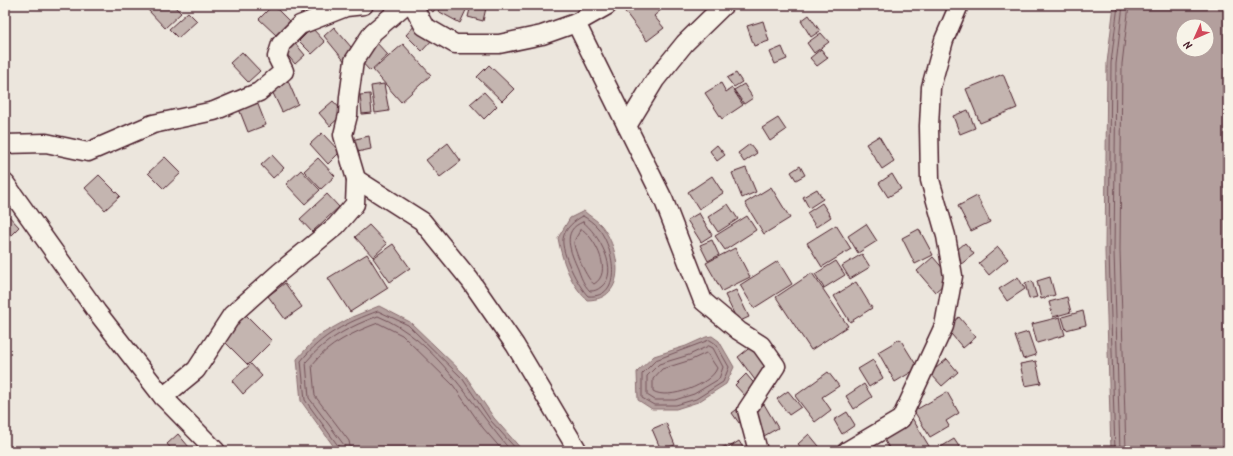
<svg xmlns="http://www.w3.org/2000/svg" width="1233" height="456" viewBox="0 0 1233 456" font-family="Kalam,sans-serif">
<rect width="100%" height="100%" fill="#ece6dd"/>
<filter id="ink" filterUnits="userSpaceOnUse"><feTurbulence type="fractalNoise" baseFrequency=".025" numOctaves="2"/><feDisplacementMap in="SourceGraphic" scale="8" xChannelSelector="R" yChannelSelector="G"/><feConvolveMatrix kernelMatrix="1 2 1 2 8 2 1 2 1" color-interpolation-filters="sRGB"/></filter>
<g filter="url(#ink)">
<!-- water -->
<g fill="#b39f9d" stroke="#896c6f" fill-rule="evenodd">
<path d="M1114,5H1228V451H1111L1105,251L1107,63ZM1183,26H1207V50H1183Z"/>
<path d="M584,211C589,216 597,220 601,225C620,248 629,300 587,300C570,284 562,260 558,238L570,218Z"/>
<polygon points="379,306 410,322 465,375 494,418 523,451 337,451 301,401 297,359 318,336 352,317"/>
<polygon points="712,336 719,341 734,367 726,384 698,402 676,409 652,409 638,400 637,372 654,356 686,346 706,337"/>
</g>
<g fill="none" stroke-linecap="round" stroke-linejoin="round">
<!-- shore -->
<g stroke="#745259" stroke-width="1">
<path d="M583,216C588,219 594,223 598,228C613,245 625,299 588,296C578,286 561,253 563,239C564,229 575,220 583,216Z"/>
<path d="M583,222C598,233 621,272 601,287C597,290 595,291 590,291C583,284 581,277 578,269C571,253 560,230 583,222Z"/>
<path d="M580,230H583C596,240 613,273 594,284C588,281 573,249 574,242C575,238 579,234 580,230Z"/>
<polygon points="710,340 716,344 729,367 723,382 696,399 676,405 654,405 642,398 642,374 656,360"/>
<polygon points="709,346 713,348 723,367 719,379 694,394 675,400 655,400 647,395 647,376 659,364 689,355"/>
<path d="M707,353L717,368C712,384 668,401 653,391V379L662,369L691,360Z"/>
<path d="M340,451L339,447L305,400L301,361C321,335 348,322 378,311L408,325L462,378L491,421L518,451"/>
<path d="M345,451L344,445L309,398L306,362C325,339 351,326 378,316C437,340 471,405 511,451"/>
<path d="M351,451L349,441L315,396L312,365C328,344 354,332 378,323L402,335L453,385L483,428L503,451"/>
<polyline points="1115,451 1109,251 1111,63 1118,5"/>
<polyline points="1120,451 1114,251 1116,64 1123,5"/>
<polyline points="1126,451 1120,250 1122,64 1129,5"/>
</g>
</g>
<!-- building -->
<g fill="#c4b5b0" stroke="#4a1f2b">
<polygon points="154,5 173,5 181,13 165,28 148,10"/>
<polygon points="273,5 291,23 277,36 259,19"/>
<polygon points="424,5 438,5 433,12"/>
<polygon points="441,5 461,5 467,8 460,23 438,11"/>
<polygon points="471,5 486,8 483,21 468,17"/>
<polygon points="629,5 661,5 663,8 654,16 664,28 647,41 623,9"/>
<polygon points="188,12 197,21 178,38 169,29"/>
<polygon points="809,15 820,31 811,37 801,21"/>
<polygon points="763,21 769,41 754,46 747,26"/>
<polygon points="417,23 433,39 422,51 406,35"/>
<polygon points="334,27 357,54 346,63 324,36"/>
<polygon points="312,28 325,42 312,54 299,41"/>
<polygon points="821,33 829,42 814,53 807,43"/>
<polygon points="376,42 388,55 370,71 358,58"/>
<polygon points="295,43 305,55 295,64 285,52"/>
<polygon points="403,44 431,75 401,102 373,70"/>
<polygon points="782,47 787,59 775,64 770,52"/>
<polygon points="821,49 828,58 817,66 810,58"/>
<polygon points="242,52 260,71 248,82 230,63"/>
<polygon points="489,65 514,89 502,101 477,77"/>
<polygon points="736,73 742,82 734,87 727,78"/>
<polygon points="1003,74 1017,108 980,123 966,89"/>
<polygon points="288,81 298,104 282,112 271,89"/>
<polygon points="721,83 726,92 732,88 743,105 722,119 705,93"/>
<polygon points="384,84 389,111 375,113 371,86"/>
<polygon points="744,84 753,98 744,104 734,90"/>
<polygon points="484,92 497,106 484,119 470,104"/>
<polygon points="370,94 372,113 362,114 360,95"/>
<polygon points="333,101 344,113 330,126 319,113"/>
<polygon points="257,102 266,125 248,132 239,109"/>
<polygon points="968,110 975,128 960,134 953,116"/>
<polygon points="778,118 786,130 770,141 762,128"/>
<polygon points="322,133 340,152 328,164 310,144"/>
<polygon points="369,136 371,149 353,153 351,140"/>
<polygon points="879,136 894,161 882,169 866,144"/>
<polygon points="448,143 461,161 440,177 426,160"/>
<polygon points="750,144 757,153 744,162 738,153"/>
<polygon points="717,145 725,155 717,161 710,151"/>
<polygon points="272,155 284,168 273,178 261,165"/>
<polygon points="165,157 181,173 164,189 148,173"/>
<polygon points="318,158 335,176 321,189 304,171"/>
<polygon points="800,166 805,175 796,180 791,172"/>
<polygon points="746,168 756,192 742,198 732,173"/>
<polygon points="301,170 320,190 305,204 286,184"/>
<polygon points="892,174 901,189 888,197 879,183"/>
<polygon points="99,175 120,196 105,210 85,188"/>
<polygon points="712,176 723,193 699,209 688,192"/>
<polygon points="771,187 790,218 764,234 745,203"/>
<polygon points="817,189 823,199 809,208 803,197"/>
<polygon points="327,194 339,207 312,232 300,219"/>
<polygon points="977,196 990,222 971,231 958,206"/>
<polygon points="822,203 831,217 816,227 807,213"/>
<polygon points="728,204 738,219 718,232 708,217"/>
<polygon points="5,212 19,227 5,241"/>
<polygon points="699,213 712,235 701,242 687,220"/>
<polygon points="747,216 756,230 725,250 715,236"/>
<polygon points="866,224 877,241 858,253 848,236"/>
<polygon points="369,225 387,244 373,257 355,237"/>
<polygon points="836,225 851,249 822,267 807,243"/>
<polygon points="919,229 933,255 915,264 902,238"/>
<polygon points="712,240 719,255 708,261 700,245"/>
<polygon points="965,243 974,254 960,265 951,255"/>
<polygon points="393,244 410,268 390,282 373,258"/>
<polygon points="998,247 1008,259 989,275 979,263"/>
<polygon points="735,248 750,277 722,291 706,263"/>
<polygon points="367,254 388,288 350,312 328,278"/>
<polygon points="862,254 870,267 850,279 842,266"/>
<polygon points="933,257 951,278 935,292 917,271"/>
<polygon points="778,261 792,284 754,308 740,285"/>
<polygon points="836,261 845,275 824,288 815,274"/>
<polygon points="812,273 848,326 811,350 776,297"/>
<polygon points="1018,277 1025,289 1007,301 999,289"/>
<polygon points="1050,277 1055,295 1041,299 1037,281"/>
<polygon points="1032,281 1037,297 1029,299 1025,283"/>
<polygon points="856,282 872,308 850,322 834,296"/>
<polygon points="285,283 302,307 285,319 268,296"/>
<polygon points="736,290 749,317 738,322 725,295"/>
<polygon points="1067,297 1071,312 1053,317 1049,302"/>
<polygon points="1083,311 1086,325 1066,330 1062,317"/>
<polygon points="246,315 272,341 248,365 222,339"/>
<polygon points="959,317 976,337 963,348 946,328"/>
<polygon points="1060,317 1065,335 1037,343 1032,324"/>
<polygon points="1028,332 1036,355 1023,359 1015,336"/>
<polygon points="900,339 918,368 895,382 878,352"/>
<polygon points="752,346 769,369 755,380 738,357"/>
<polygon points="947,359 958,372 942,386 930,373"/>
<polygon points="873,360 883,378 869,387 858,369"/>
<polygon points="1036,361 1041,383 1025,386 1020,364"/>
<polygon points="251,364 262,376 243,394 232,381"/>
<polygon points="828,372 839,386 822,397 831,410 815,422 795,396"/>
<polygon points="746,374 757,387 746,397 735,385"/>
<polygon points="864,384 872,397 854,409 846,396"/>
<polygon points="788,391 801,407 789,415 777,399"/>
<polygon points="947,392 959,413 946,421 949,426 930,437 914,411"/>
<polygon points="764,404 778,428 764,436 750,412"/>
<polygon points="740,407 748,417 739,423 732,413"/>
<polygon points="847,412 855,425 842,434 834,420"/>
<polygon points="912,418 932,451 891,451 882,436"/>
<polygon points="666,423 675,445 661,450 652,429"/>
<polygon points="178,434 189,447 185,451 173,451 167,444"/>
<polygon points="809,434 823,451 804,451 798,444"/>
<polygon points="954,439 962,451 944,451 941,447"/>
<polygon points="739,441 745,451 730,451 728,448"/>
<polygon points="726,446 728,451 712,451"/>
</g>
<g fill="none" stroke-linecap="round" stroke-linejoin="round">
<defs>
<g id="minor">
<polyline points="413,5 424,26 455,44 499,44 542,35 576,23"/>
<polyline points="608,5 576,23 664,201 703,301 739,331 761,345 776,366 747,410 758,451"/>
<polyline points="627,126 655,80 685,43 724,5"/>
<polyline points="5,144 46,143 88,152 153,124 214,111 259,92 284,71 277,57 281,44 300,25 346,7 364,5"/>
<polyline points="356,179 422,221 470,280 515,345 578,451"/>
<polyline points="5,183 97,312 163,397 216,451"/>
<polyline points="163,397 196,370 232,315 280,272 336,226 355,204 356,179 343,135 348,115 349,97 354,61 373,32 405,5"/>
<polyline points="847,451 901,419 944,326 953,276 946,236 930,180 929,126 931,87 944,40 959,5"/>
</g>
</defs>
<!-- minor casing -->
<use href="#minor" stroke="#4a1f2b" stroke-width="21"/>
<!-- minor -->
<use href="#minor" stroke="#f7f3e8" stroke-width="18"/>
</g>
</g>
<!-- margin -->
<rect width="1233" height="456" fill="none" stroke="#f7f3e8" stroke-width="20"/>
<rect x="10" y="10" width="1213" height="436" fill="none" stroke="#4a1f2b" stroke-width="1.5" filter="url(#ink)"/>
<!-- north arrow -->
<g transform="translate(1195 38) rotate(225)"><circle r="19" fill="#f7f3e8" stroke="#b29e9c"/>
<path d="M0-3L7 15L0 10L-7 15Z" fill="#d1495b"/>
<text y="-6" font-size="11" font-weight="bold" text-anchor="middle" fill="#4a1f2b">N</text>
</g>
</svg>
